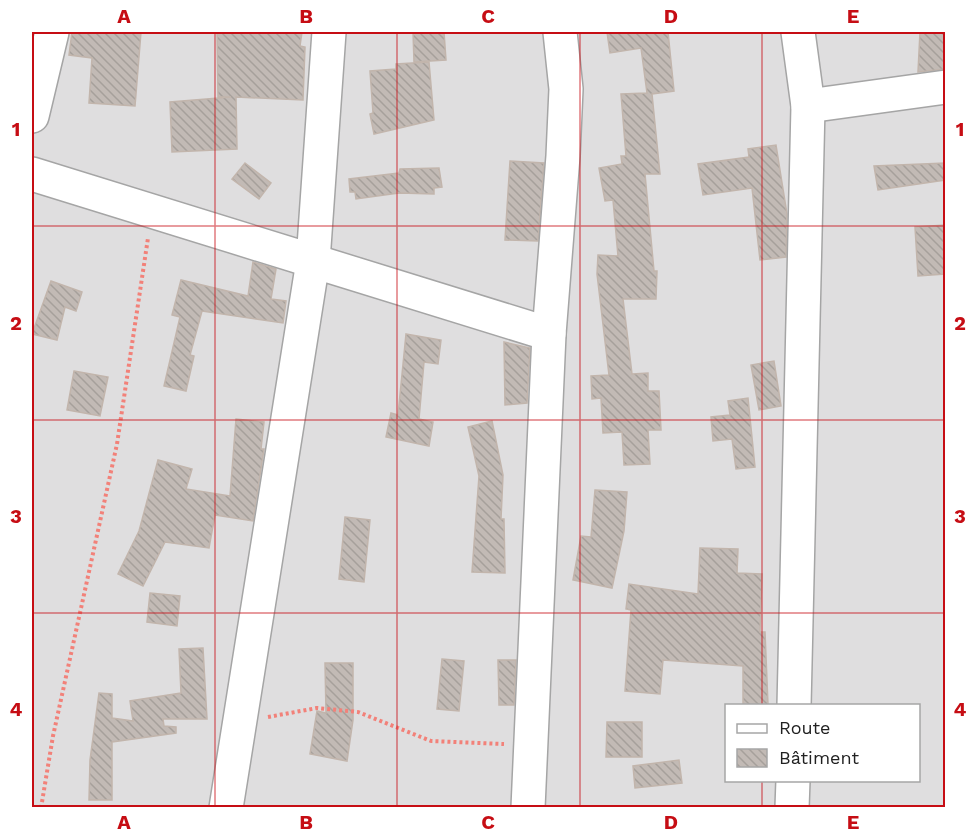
<svg xmlns="http://www.w3.org/2000/svg" width="977" height="839" viewBox="0 0 977 839" font-family="'Work Sans',sans-serif">
<defs>
<pattern id="building-back-hatch" width="6" height="6" patternUnits="userSpaceOnUse" patternTransform="scale(1.5)"><rect width="6" height="6" fill="#c2bab5"/><path d="M-1 5l2 2M0 0l6 6M5-1l2 2" fill="none" stroke="#a6a09b"/></pattern>
</defs>
<rect width="100%" height="100%" fill="#f1eee9"/>
<!-- residential -->
<path fill="#dfdedf" fill-rule="evenodd" d="M32,32H945V807H32ZM726,706H918V780H726Z"/>
<!-- building -->
<g fill="url(#building-back-hatch)" stroke="#c2b5ac" stroke-width="1.5">
<polygon points="72,32 141,32 135,106 89,103 92,58 69,55"/>
<polygon points="217,32 302,32 300,46 305,47 303,100 236,97 237,149 172,152 170,102 231,97 218,97"/>
<polygon points="413,32 444,32 446,60 414,62"/>
<polygon points="607,32 668,32 674,91 652,94 660,174 645,174 654,271 657,271 656,299 623,299 632,374 648,373 648,391 659,391 661,430 648,430 650,464 624,465 622,432 603,433 601,398 592,399 591,376 609,375 597,274 598,255 618,256 613,200 605,201 599,168 622,164 621,156 626,156 621,94 647,93 641,48 610,53"/>
<polygon points="920,32 945,32 945,69 918,72"/>
<polygon points="429,62 434,120 374,134 370,114 373,113 370,71 396,69 396,64"/>
<polygon points="776,145 787,214 786,257 760,260 752,188 703,195 698,164 749,157 748,149"/>
<polygon points="510,161 544,163 538,241 505,240"/>
<polygon points="245,163 271,183 259,199 232,179"/>
<polygon points="945,163 945,180 878,190 874,166"/>
<polygon points="439,168 442,187 434,188 434,194 399,193 356,199 355,192 350,192 349,179 399,173 400,169"/>
<polygon points="945,225 945,274 918,276 915,227"/>
<polygon points="253,262 276,269 271,299 286,301 283,323 202,311 190,355 194,356 186,391 164,386 180,317 172,315 181,280 248,296"/>
<polygon points="51,281 82,292 76,311 65,307 57,340 32,334"/>
<polygon points="406,334 441,340 438,364 424,362 419,419 433,422 429,446 386,437 391,413 398,415"/>
<polygon points="504,342 530,348 527,403 505,405"/>
<polygon points="774,361 781,406 759,410 751,365"/>
<polygon points="74,371 108,377 100,416 67,410"/>
<polygon points="748,398 755,467 736,469 732,439 713,441 711,417 730,415 728,401"/>
<polygon points="236,419 264,422 261,449 264,449 253,521 215,515 209,548 165,542 143,586 118,574 139,531 158,460 192,469 186,489 230,496"/>
<polygon points="492,421 503,475 501,519 504,519 505,573 472,572 479,476 468,427"/>
<polygon points="595,490 627,492 624,531 612,588 573,580 581,536 591,537"/>
<polygon points="345,517 370,520 364,582 339,579"/>
<polygon points="700,548 738,549 737,573 762,574 760,632 765,632 768,705 743,705 743,666 663,660 660,694 625,691 631,610 626,609 629,584 698,594"/>
<polygon points="150,593 180,596 177,626 147,622"/>
<polygon points="203,648 207,719 163,719 164,726 176,727 176,733 112,742 112,800 89,800 90,760 99,693 112,694 112,718 133,721 130,701 181,693 179,649"/>
<polygon points="442,659 464,661 459,711 437,709"/>
<polygon points="498,660 516,660 514,705 499,705"/>
<polygon points="325,663 353,663 353,720 347,761 310,754 317,711 326,713"/>
<polygon points="607,722 642,722 642,757 606,757"/>
<polygon points="679,760 682,783 635,788 633,766"/>
</g>
<g fill="none" stroke-linecap="round" stroke-linejoin="round">
<defs>
<g id="minor">
<polyline points="808,106 946,87"/>
<polyline points="32,116 52,32"/>
<polyline points="32,174 313,261 329,32"/>
<polyline points="794,706 808,106 798,32"/>
<polyline points="226,808 313,261 549,334"/>
<polyline points="528,808 549,334 563,156 566,89 560,32"/>
<polyline points="792,808 793,780"/>
</g>
</defs>
<!-- minor casing -->
<use href="#minor" stroke="#a5a5a5" stroke-width="36"/>
<!-- path -->
<g stroke="#f28179" stroke-width="4" stroke-dasharray="3 3" stroke-linecap="butt">
<polyline points="268,717 317,708 358,712 431,741 504,744"/>
<polyline points="41,808 53,736 117,444 148,238"/>
</g>
<!-- minor -->
<use href="#minor" stroke="#fff" stroke-width="33"/>
</g>
<!-- grid -->
<path fill="none" stroke="#c60d14" stroke-width="1.5" stroke-opacity="0.55" d="M215,32V808M397,32V808M580,32V808M762,32V706M32,226H946M32,420H946M32,613H946M762,780V808"/>
<!-- border -->
<rect width="977" height="839" fill="none" stroke="#ffffff" stroke-width="66"/>
<!-- legend -->
<rect x="725" y="704" width="195" height="78" fill="#ffffff" stroke="#a6a6a6" stroke-width="1.5"/>
<rect x="737" y="724" width="30" height="9" fill="#ffffff" stroke="#a6a6a6" stroke-width="1.5"/>
<text x="779" y="734" font-size="18" fill="#212121">Route</text>
<rect x="737" y="749" width="30" height="18" fill="url(#building-back-hatch)" stroke="#a6a6a6" stroke-width="1.5"/>
<text x="779" y="764" font-size="18" fill="#212121">Bâtiment</text>
<rect x="33" y="33" width="911" height="773" fill="none" stroke="#c60d14" stroke-width="2"/>
<g font-size="20" text-anchor="middle" font-weight="bold" fill="#c60d14">
<text x="124" y="23">A</text>
<text x="306" y="23">B</text>
<text x="488" y="23">C</text>
<text x="671" y="23">D</text>
<text x="853" y="23">E</text>
<text x="16" y="136">1</text>
<text x="960" y="136">1</text>
<text x="16" y="330">2</text>
<text x="960" y="330">2</text>
<text x="16" y="523">3</text>
<text x="960" y="523">3</text>
<text x="16" y="716">4</text>
<text x="960" y="716">4</text>
<text x="124" y="829">A</text>
<text x="306" y="829">B</text>
<text x="488" y="829">C</text>
<text x="671" y="829">D</text>
<text x="853" y="829">E</text>
</g>
</svg>
